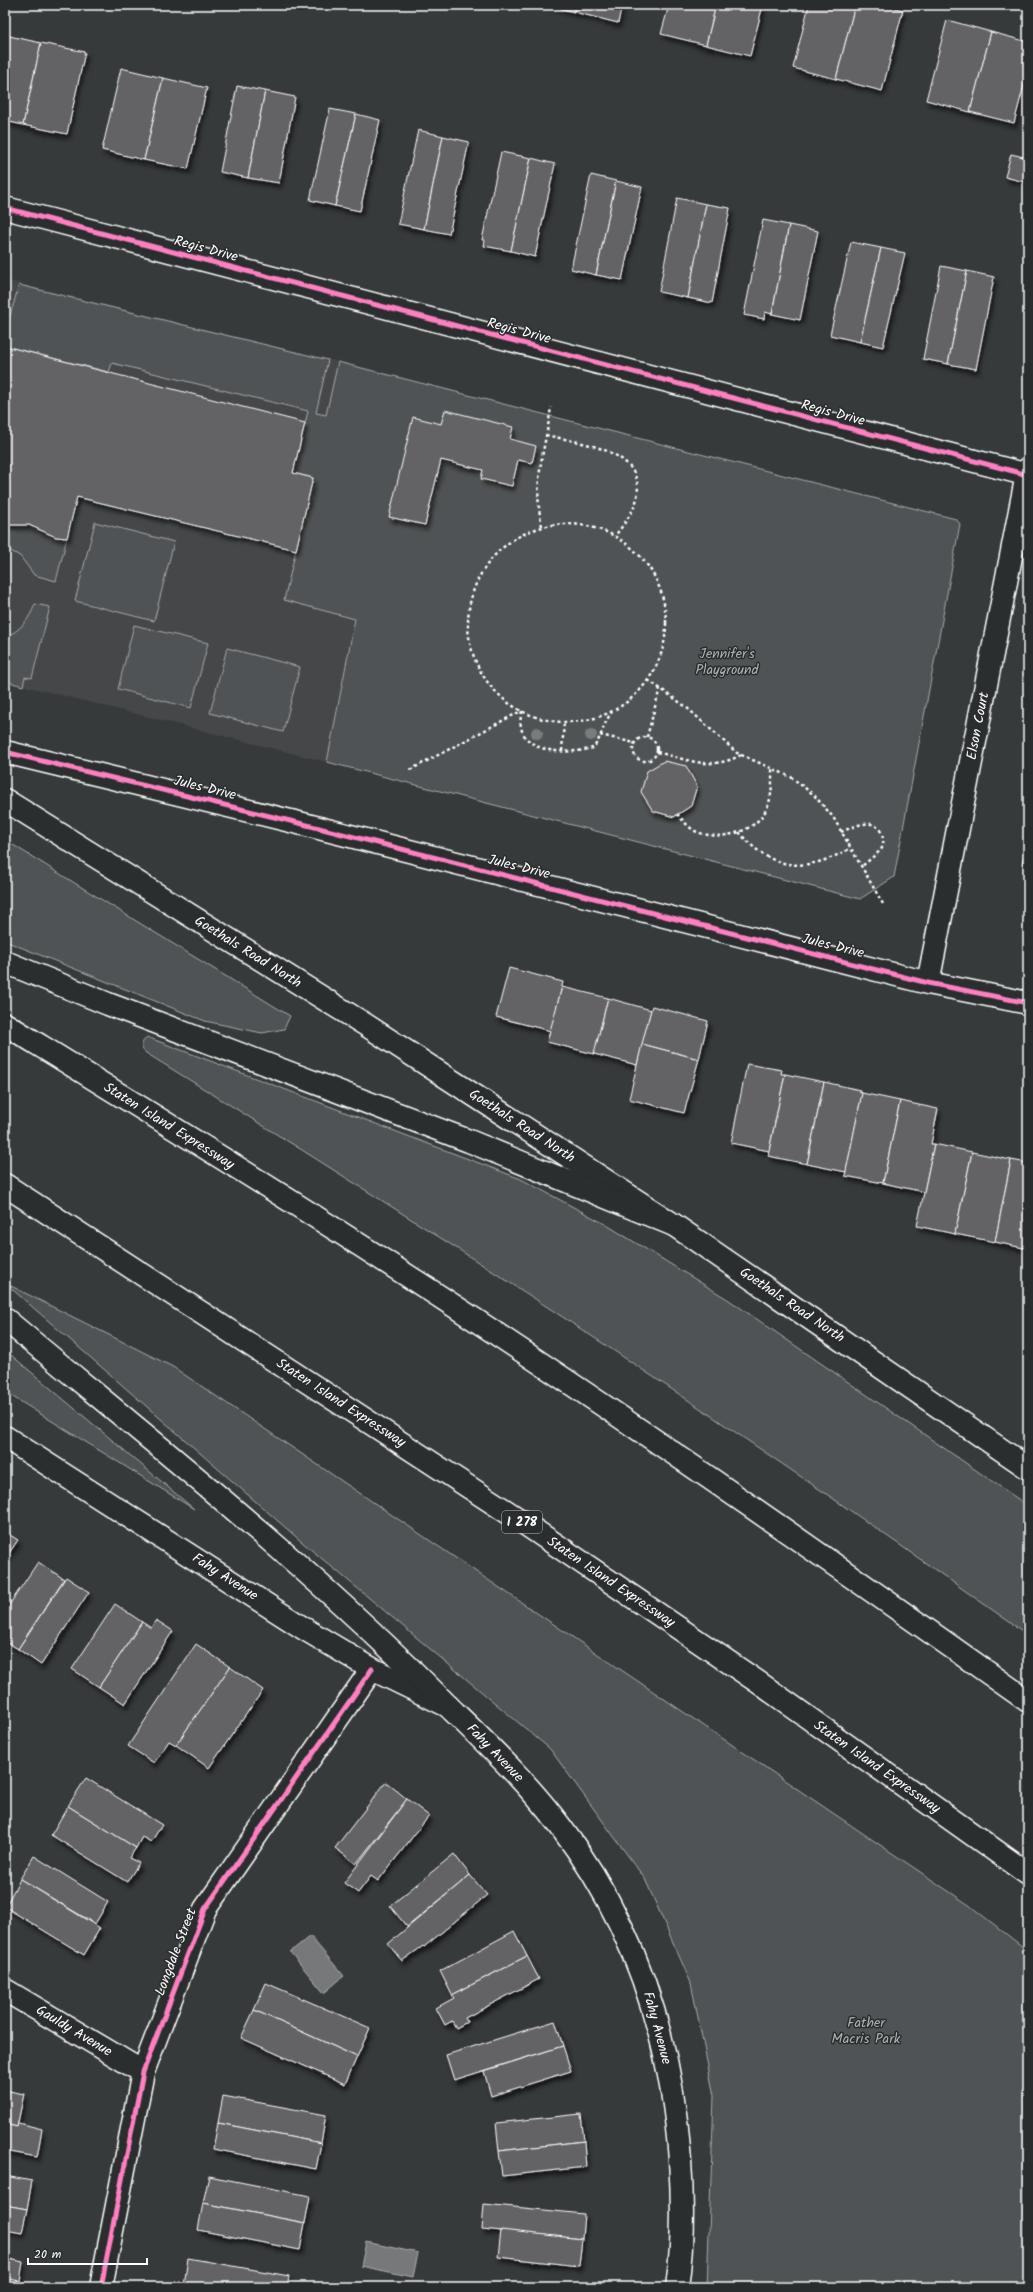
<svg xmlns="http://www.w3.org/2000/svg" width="1033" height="2292" viewBox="0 0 1033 2292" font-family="Kalam,sans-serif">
<defs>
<filter id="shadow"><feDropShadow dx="2.5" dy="4.5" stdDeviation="2" flood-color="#0009"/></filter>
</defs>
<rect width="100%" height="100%" fill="#373a3b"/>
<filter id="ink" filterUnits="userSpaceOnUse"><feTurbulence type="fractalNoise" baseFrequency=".025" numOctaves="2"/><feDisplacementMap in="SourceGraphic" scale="8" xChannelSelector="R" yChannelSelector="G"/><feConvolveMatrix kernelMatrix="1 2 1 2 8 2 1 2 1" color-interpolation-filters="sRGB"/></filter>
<g filter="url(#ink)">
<!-- built -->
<polygon fill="#444748" points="5,280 401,377 327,762 5,681"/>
<!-- green -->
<g fill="#505354" stroke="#a8a9aa">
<polygon points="19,285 328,360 316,413 326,415 338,362 956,519 960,524 894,877 860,899 327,762 355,619 284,600 313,478 293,473 308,411 112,363 109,372 5,346 5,333"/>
<polygon points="95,522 174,542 154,621 75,601"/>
<polygon points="5,525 29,525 56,537 67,538 56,581 34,575 20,556 5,548"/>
<path d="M35,604L50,607L32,678L25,677L23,686L5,681V637C21,630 29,620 35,604Z"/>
<polygon points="134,625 208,643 191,708 118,689"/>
<polygon points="227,648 300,667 283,732 210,713"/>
<polygon points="5,840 290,1016 284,1029 262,1033 205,1021 5,941"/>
<path d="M147,1037L521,1179L605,1224L729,1300L1028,1506V1635C941,1574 854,1512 766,1453C563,1314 355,1182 146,1053L142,1049V1043Z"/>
<polygon points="5,1283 173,1367 969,1905 1028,1951 1028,2287 707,2287 714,2096 691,1983 645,1879 550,1749 302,1542"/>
<polygon points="5,1350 194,1509 5,1392"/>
</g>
<!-- water -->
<g fill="#767879" stroke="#adaeaf">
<polygon points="310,1936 344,1976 324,1993 290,1952"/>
<polygon points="366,2242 418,2253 413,2277 361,2266"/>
</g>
<!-- building -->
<g fill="#636465" stroke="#fff" filter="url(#shadow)">
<polygon points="548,5 575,5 574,12"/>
<polygon points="575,5 622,5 618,23 574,12"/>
<polygon points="669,5 716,5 706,45 661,34"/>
<polygon points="716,5 763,5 750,56 706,45"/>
<polygon points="809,5 855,5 836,79 793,68"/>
<polygon points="855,5 884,5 903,10 882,91 836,79"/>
<polygon points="947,20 991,32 970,112 926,100"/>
<polygon points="991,32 1028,42 1028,70 1014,123 970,112"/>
<polygon points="5,35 41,43 23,125 5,121"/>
<polygon points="41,43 85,52 67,134 23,125"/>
<polygon points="121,68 163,78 144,160 102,150"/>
<polygon points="163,78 207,88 188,169 144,160"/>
<polygon points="237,86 265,91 248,178 220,172"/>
<polygon points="265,91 295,97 279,183 248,178"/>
<polygon points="330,109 356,114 335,206 310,200"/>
<polygon points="356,114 380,120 360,211 335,206"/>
<polygon points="418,130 443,136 424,229 398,224"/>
<polygon points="443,136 469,142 449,234 424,229"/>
<polygon points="501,152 531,158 511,251 484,246 485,240 482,240"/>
<polygon points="1011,154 1028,158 1028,183 1005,177"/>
<polygon points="531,158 555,164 535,257 511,251"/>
<polygon points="591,175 616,181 596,275 571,269"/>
<polygon points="616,181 642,187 622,280 596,275"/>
<polygon points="677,198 706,204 688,298 659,292"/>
<polygon points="706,204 730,208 712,303 688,298"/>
<polygon points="763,220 789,225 772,314 765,312 764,319 744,315"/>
<polygon points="789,225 818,231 800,320 772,314"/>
<polygon points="851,242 881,248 860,342 830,335"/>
<polygon points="881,248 905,253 883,347 860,342"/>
<polygon points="941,266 967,271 948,364 923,359"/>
<polygon points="967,271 994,277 976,369 948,364"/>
<polygon points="5,346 305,423 293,473 313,478 296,550 77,497 67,538 56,537 29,525 5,525"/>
<polygon points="445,410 513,427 510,439 536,446 532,463 518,460 512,486 481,479 483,470 441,460 425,525 389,517 413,417 441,424"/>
<polygon points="664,761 686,766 697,786 691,806 674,817 653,811 641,792 647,771"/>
<polygon points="1028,834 1028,865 1022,864"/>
<polygon points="509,968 563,982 551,1031 496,1017"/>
<polygon points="562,987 608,998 594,1054 547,1042"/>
<polygon points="608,998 651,1010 637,1065 594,1054"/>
<polygon points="652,1006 708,1021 699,1059 642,1044"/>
<polygon points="642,1044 699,1059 684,1113 629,1099"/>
<polygon points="747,1064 782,1070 781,1074 785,1074 769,1151 731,1143"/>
<polygon points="785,1074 824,1082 807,1164 768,1156"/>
<polygon points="824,1082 860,1090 859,1092 862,1093 846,1172 807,1164"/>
<polygon points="862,1093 900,1101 883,1183 845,1176"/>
<polygon points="900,1101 938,1109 931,1144 934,1144 924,1192 883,1183"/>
<polygon points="934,1144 972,1152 955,1234 917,1226"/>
<polygon points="972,1152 1011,1160 995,1242 955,1234"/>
<polygon points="1011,1160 1028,1163 1028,1249 995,1242"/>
<polygon points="5,1532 18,1540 5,1559"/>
<polygon points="38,1562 64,1579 18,1649 5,1641 5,1611"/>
<polygon points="66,1577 89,1592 41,1665 18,1649"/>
<polygon points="115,1604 142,1622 99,1687 72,1669"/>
<polygon points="156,1620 173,1631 125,1704 99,1687 142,1622 151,1628"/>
<polygon points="196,1644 230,1667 176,1745 169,1741 154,1763 128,1746"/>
<polygon points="230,1667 263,1690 209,1768 176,1745"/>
<polygon points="86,1778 162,1825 151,1842 142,1837 136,1848 68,1806"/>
<polygon points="386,1782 407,1799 356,1864 335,1848"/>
<polygon points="407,1799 429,1816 378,1881 371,1876 358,1893 344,1883"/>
<polygon points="68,1806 136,1848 129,1858 139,1863 127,1882 51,1835"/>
<polygon points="454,1854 470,1875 407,1927 390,1906"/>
<polygon points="34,1856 108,1902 95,1924 20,1879"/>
<polygon points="470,1875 487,1895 424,1947 423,1946 402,1961 388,1944"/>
<polygon points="20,1879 100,1928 84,1955 5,1907"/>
<polygon points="514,1931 527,1956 452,1995 440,1971"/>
<polygon points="527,1956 539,1979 465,2018 467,2022 456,2028 452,2021 445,2025 436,2008 454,1998 452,1995"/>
<polygon points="266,1983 370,2028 357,2057 254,2010"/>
<polygon points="254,2010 357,2057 345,2084 241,2038"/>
<polygon points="555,2021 563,2046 454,2080 446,2055"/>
<polygon points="563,2046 571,2071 491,2096 484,2071"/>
<polygon points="5,2090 24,2094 17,2127 5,2124"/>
<polygon points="223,2096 326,2115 321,2143 218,2123"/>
<polygon points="581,2114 584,2141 499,2151 496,2123"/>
<polygon points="18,2123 42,2129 37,2157 5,2151 5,2124 17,2127"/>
<polygon points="218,2123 321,2143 316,2169 213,2149"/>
<polygon points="584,2141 586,2167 502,2176 499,2151"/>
<polygon points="5,2176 32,2181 27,2209 5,2205"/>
<polygon points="209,2176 310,2196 305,2223 203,2203"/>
<polygon points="203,2203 305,2223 300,2250 198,2230"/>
<polygon points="484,2204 584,2214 582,2239 482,2229"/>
<polygon points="5,2205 27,2209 22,2233 5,2230"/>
<polygon points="501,2230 582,2239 579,2266 498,2257"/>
<polygon points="5,2258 23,2262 20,2281 9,2279 7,2287 5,2287"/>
<polygon points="188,2258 289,2276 287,2287 184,2285"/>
</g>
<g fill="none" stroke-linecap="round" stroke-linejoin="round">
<defs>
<g id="minor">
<polyline points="5,208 1028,475"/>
<polyline points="5,752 307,825 928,983 1028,1003"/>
<polyline points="928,983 1028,469"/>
<polyline points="5,1990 143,2072"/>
<polyline points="101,2287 143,2072 205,1909 372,1669"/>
</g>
<polyline id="tertiary" points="5,1437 303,1628 372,1669 444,1704"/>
<g id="secondary">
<polyline points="5,800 366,1025 674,1225 1028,1468"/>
<path d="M448,1706C487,1744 527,1782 560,1826C635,1924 671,2037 680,2160C683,2202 683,2245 677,2287"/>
</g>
<g id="motorway">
<polyline points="5,962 108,1004 469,1141 674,1225"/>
<path d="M5,1024C164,1122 324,1220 480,1323C665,1445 847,1573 1028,1701"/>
<polyline points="5,1185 518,1519 758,1682 1028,1874"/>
<path d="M5,1319C155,1444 311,1567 448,1706"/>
</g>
</defs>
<!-- minor casing -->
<use href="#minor" stroke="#fff" stroke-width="25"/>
<!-- tertiary casing -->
<use href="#tertiary" stroke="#fff" stroke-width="25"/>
<!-- secondary casing -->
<use href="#secondary" stroke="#fff" stroke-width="25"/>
<!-- motorway casing -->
<use href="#motorway" stroke="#fff" stroke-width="25"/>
<!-- path -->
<g stroke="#fff" stroke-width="2.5" stroke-dasharray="3 3" stroke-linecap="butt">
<path d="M546,435C579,443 646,449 637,498C634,512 623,525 615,536"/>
<circle cx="567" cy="623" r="99"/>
<path d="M542,526C532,482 545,451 551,407"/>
<polyline points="648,680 685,706 737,753 791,777 814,795 833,817 883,904"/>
<path d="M522,711C511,753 564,756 593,748C602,738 603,723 612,712"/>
<polyline points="600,735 635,743"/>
<polyline points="647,737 660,688"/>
<circle cx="645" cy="749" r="12"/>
<polyline points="562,751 564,722"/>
<path d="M657,752C688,760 711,771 741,755"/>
<polyline points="410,770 521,711"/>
<path d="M677,814C683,820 688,827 695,831C719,842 754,833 766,810C773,796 772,782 772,767"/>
<path d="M739,832C772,872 807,873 851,848"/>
<path d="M841,832C853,827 873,816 881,832C884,839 884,844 881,850L861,867"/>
</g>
<!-- minor -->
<use href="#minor" stroke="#2a2d2e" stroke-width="22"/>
<!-- tertiary -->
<use href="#tertiary" stroke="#2a2d2e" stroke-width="22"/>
<!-- secondary -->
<use href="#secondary" stroke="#2a2d2e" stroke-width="22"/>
<!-- motorway -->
<use href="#motorway" stroke="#2a2d2e" stroke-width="22"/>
<defs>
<g id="cycleway">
<polyline points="5,208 1028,475"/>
<polyline points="5,752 307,825 928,983 1028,1003"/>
<polyline points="101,2287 143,2072 205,1909 372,1669"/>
</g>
</defs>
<!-- cycleway casing -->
<use href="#cycleway" stroke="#2a2d2e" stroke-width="8"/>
<!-- cycleway -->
<use href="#cycleway" stroke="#ff80c0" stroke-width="5"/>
</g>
<!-- trees -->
<g fill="#7a7c7c">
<circle cx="537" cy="733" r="6"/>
<circle cx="591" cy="735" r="6"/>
</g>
</g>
<g text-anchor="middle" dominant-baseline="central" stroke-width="3" stroke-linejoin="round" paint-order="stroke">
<!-- shield labels -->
<rect fill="#2a2d2e" stroke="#bfc0c0" stroke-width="1" x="502" y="1511" width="40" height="22" rx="3"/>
<g font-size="13" font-weight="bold" fill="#fff">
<text x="522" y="1522">I 278</text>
</g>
<!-- street labels -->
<g font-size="14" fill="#fff" stroke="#2a2d2e">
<text transform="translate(206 249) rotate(15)">Regis Drive</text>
<text transform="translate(519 331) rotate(15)">Regis Drive</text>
<text transform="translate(833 413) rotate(15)">Regis Drive</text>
<text transform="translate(978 726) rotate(-79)">Elson Court</text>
<text transform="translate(205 788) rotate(14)">Jules Drive</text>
<text transform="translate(519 867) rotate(14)">Jules Drive</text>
<text transform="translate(833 946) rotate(14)">Jules Drive</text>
<text transform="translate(248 952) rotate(32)">Goethals Road North</text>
<text transform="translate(169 1126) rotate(32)">Staten Island Expressway</text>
<text transform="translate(522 1126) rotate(33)">Goethals Road North</text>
<text transform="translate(792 1305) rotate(34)">Goethals Road North</text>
<text transform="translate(341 1403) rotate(33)">Staten Island Expressway</text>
<text transform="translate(225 1577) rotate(33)">Fahy Avenue</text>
<text transform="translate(611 1582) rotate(34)">Staten Island Expressway</text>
<text transform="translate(495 1753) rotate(46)">Fahy Avenue</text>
<text transform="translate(877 1767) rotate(35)">Staten Island Expressway</text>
<text transform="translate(176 1952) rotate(-69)">Longdale Street</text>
<text transform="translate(657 2028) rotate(75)">Fahy Avenue</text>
<text transform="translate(74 2031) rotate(31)">Gauldy Avenue</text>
</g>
<!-- park labels -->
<g font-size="14" fill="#b0b2b2" stroke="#2a2d2e">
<text x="727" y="654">Jennifer's<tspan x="727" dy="16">Playground</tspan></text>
<text x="866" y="2023">Father<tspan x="866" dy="16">Macris Park</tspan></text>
</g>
</g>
<!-- margin -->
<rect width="1033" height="2292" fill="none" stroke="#2a2d2e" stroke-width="20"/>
<rect x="10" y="10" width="1013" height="2272" fill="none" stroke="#fff" stroke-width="1.5" filter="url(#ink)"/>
<!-- scale -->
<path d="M28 2258v6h119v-6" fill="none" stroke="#ffffff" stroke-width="2"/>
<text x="34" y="2258" font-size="12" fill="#ffffff" stroke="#2a2d2e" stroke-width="3" paint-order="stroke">20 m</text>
</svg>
